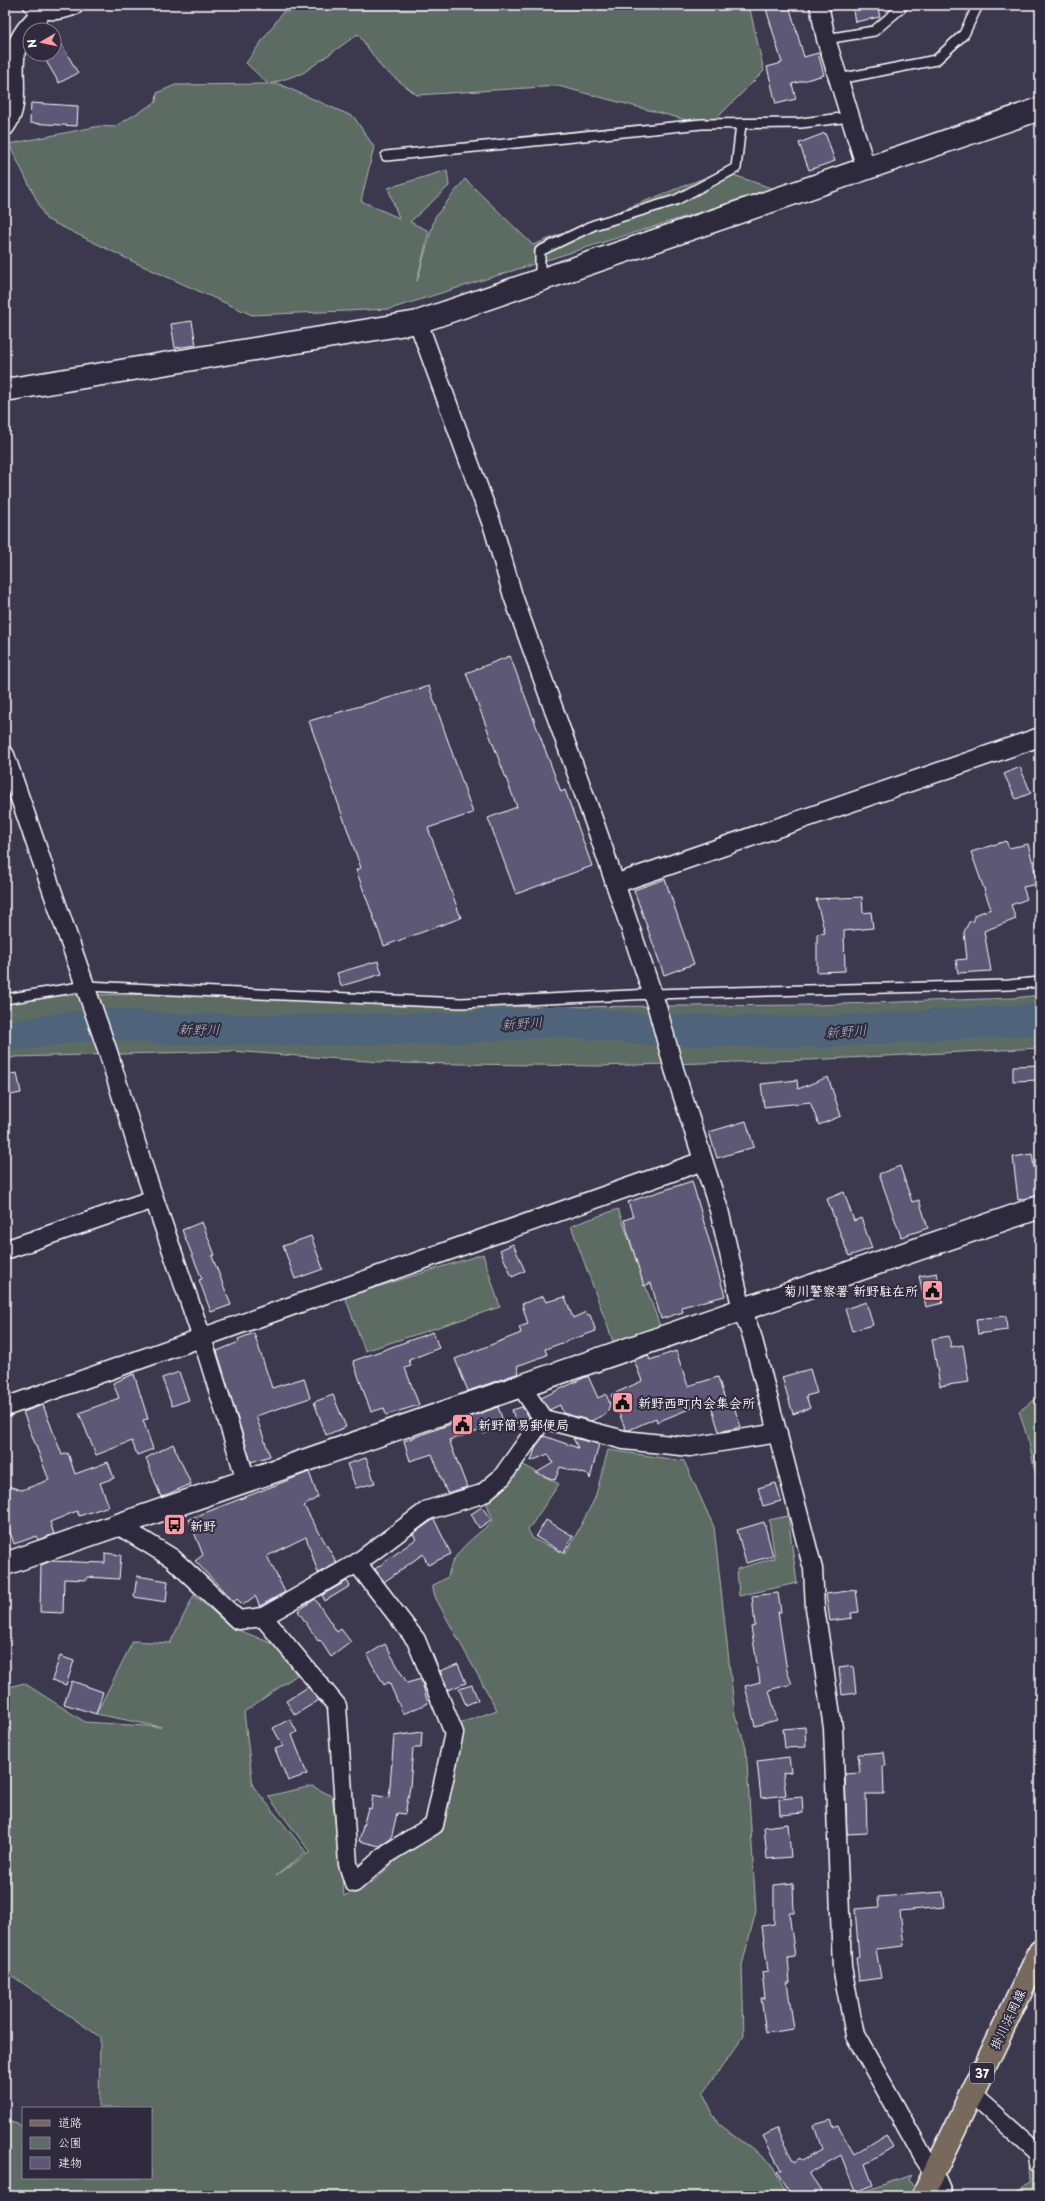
<svg xmlns="http://www.w3.org/2000/svg" width="1045" height="2201" viewBox="0 0 1045 2201" font-family="'Playpen Sans','Klee One',sans-serif">
<rect width="100%" height="100%" fill="#3c384e"/>
<filter id="ink" filterUnits="userSpaceOnUse"><feTurbulence type="fractalNoise" baseFrequency=".025" numOctaves="2"/><feDisplacementMap in="SourceGraphic" scale="8" xChannelSelector="R" yChannelSelector="G"/><feConvolveMatrix kernelMatrix="1 2 1 2 8 2 1 2 1" color-interpolation-filters="sRGB"/></filter>
<g filter="url(#ink)">
<!-- green -->
<g fill="#5d6c64" stroke="#aeb6b2">
<polygon points="340,5 749,5 764,71 709,126 558,86 417,95 382,68 358,34 303,73 270,84 279,84 354,117 374,147 361,201 399,218 388,188 447,170 449,186 410,222 429,231 417,281 435,217 465,179 533,245 722,171 774,189 390,309 252,315 136,263 46,219 9,144 100,126 114,127 156,102 157,93 175,85 268,84 246,63 283,12 339,7"/>
<polygon points="265,994 539,1007 815,1005 1013,998 1040,995 1040,1048 808,1060 598,1066 394,1063 231,1051 15,1057 5,1060 5,1000 40,995"/>
<polygon points="618,1209 661,1329 614,1344 571,1226"/>
<polygon points="483,1254 500,1307 365,1351 345,1297"/>
<polygon points="1036,1399 1040,1408 1040,1496 1029,1443 1019,1411"/>
<path d="M608,1450L684,1461L714,1527L735,1715L746,1747L756,1911L742,1965L744,2036L703,2093L718,2124L772,2164L787,2196H5V2120L23,2126V2178H151V2108H99L100,2037L5,1971V1688L24,1683L85,1722L161,1727L96,1714L133,1641L170,1643L194,1595L231,1627L276,1645L297,1675L244,1712L253,1786L306,1852L276,1876L310,1852L268,1796L312,1786L332,1796L344,1896L374,1881L432,1826L461,1723L497,1710L436,1599L432,1586L448,1577C451,1552 475,1537 493,1521L487,1504L516,1461L559,1484L528,1530L533,1539L566,1554L595,1498Z"/>
<polygon points="788,1516 797,1583 739,1596 737,1569 775,1558 769,1520"/>
<polygon points="1040,2130 1040,2196 1010,2196 1032,2184 1030,2148"/>
<polygon points="911,2175 908,2180 923,2196 850,2196"/>
</g>
<g fill="none" stroke-linecap="round" stroke-linejoin="round">
<!-- river -->
<polyline stroke="#4f637a" stroke-width="31" points="5,1037 71,1027 106,1024 173,1029 314,1030 455,1028 558,1021 658,1030 818,1032 1040,1019"/>
</g>
<!-- building -->
<g fill="#5c5876" stroke="#fff">
<polygon points="765,5 789,5 804,57 818,53 824,75 792,84 796,99 776,104 767,67 782,63"/>
<polygon points="852,5 877,5 880,17 855,22"/>
<polygon points="54,31 78,73 59,83 42,54 54,54"/>
<polygon points="31,103 78,106 77,126 30,123"/>
<polygon points="825,133 835,161 809,170 799,143"/>
<polygon points="192,321 196,345 175,348 171,324"/>
<polygon points="510,656 561,792 565,790 592,866 516,894 488,818 517,807 466,673"/>
<polygon points="429,686 473,813 428,828 461,918 384,946 356,870 361,868 309,721"/>
<polygon points="1020,767 1031,793 1016,799 1004,774"/>
<polygon points="1006,841 1009,848 1028,844 1038,884 1023,887 1027,899 1011,905 1016,919 984,931 991,971 958,973 956,960 967,959 964,932 969,922 974,921 974,915 991,909 971,852"/>
<polygon points="665,879 694,964 664,975 634,890"/>
<polygon points="862,897 863,913 871,912 873,928 844,931 845,971 817,972 817,934 825,933 816,899"/>
<polygon points="378,961 382,974 341,986 337,973"/>
<polygon points="1040,1065 1040,1080 1013,1081 1013,1066"/>
<polygon points="17,1073 21,1093 5,1096 5,1075"/>
<polygon points="828,1077 841,1116 819,1125 810,1102 764,1107 761,1084 797,1080 798,1089"/>
<polygon points="746,1121 754,1147 717,1158 709,1132"/>
<polygon points="1032,1154 1034,1168 1040,1167 1040,1195 1018,1200 1013,1157"/>
<polygon points="900,1166 912,1202 919,1200 928,1228 901,1237 879,1174"/>
<polygon points="692,1181 725,1296 681,1307 683,1312 661,1319 651,1283 644,1286 624,1220 633,1217 628,1202"/>
<polygon points="844,1192 854,1221 861,1218 872,1248 849,1256 827,1199"/>
<polygon points="202,1222 215,1255 212,1256 231,1305 211,1312 199,1280 202,1279 182,1230"/>
<polygon points="311,1236 323,1269 295,1279 283,1246"/>
<polygon points="513,1244 525,1271 512,1277 500,1250"/>
<polygon points="937,1273 943,1303 926,1307 919,1276"/>
<polygon points="543,1296 546,1302 565,1297 573,1318 586,1312 588,1315 590,1315 596,1331 545,1349 547,1355 517,1366 519,1373 468,1391 455,1359 521,1333 519,1327 528,1324 522,1304"/>
<polygon points="866,1302 873,1325 852,1331 845,1309"/>
<polygon points="1006,1316 1007,1330 978,1334 976,1319"/>
<polygon points="433,1332 439,1348 409,1360 411,1366 405,1368 419,1405 386,1415 384,1408 371,1412 353,1361"/>
<polygon points="254,1333 272,1388 304,1378 310,1398 256,1416 270,1456 251,1462 217,1351 239,1342 238,1339"/>
<polygon points="949,1336 951,1347 963,1345 969,1382 940,1386 932,1339"/>
<polygon points="676,1351 688,1386 718,1377 727,1406 733,1404 741,1427 719,1432 711,1405 705,1407 704,1403 657,1422 656,1418 629,1430 626,1430 611,1395 642,1381 634,1360 648,1355 650,1360"/>
<polygon points="810,1369 817,1393 806,1396 810,1408 793,1414 782,1377"/>
<polygon points="179,1372 189,1400 172,1406 162,1378"/>
<polygon points="134,1374 148,1419 143,1420 153,1449 137,1455 132,1441 96,1455 79,1413 119,1398 113,1383"/>
<polygon points="588,1376 598,1398 606,1394 610,1404 607,1413 591,1421 563,1413 560,1405 549,1410 541,1398"/>
<polygon points="333,1395 346,1427 326,1435 314,1402"/>
<polygon points="43,1405 62,1455 68,1453 75,1474 108,1462 114,1478 100,1483 109,1506 79,1516 77,1511 50,1522 54,1534 38,1540 37,1536 14,1544 5,1517 7,1486 22,1490 49,1480 23,1412"/>
<polygon points="498,1407 505,1426 483,1434 482,1430 449,1440 467,1487 447,1493 432,1454 410,1461 404,1441"/>
<polygon points="522,1407 530,1418 516,1423 512,1410"/>
<polygon points="544,1436 578,1448 573,1438 599,1444 590,1479 589,1475 560,1467 555,1480 536,1473 553,1463 548,1454 531,1461 536,1446"/>
<polygon points="173,1444 191,1484 161,1497 146,1458"/>
<polygon points="366,1458 375,1483 356,1488 347,1464"/>
<polygon points="309,1472 318,1497 304,1506 337,1563 318,1573 306,1537 267,1556 285,1592 260,1606 255,1596 243,1605 237,1599 234,1602 195,1561 203,1555 189,1519"/>
<polygon points="776,1483 781,1501 763,1506 758,1488"/>
<polygon points="482,1507 491,1520 479,1528 471,1514"/>
<polygon points="434,1519 451,1554 428,1565 423,1554 384,1582 375,1569 416,1539 413,1534"/>
<polygon points="546,1520 573,1536 564,1553 536,1537"/>
<polygon points="764,1522 773,1556 746,1563 737,1530"/>
<polygon points="105,1553 121,1555 119,1579 87,1577 87,1580 64,1579 63,1613 40,1612 41,1565 51,1561 105,1563"/>
<polygon points="137,1576 168,1581 166,1602 134,1597"/>
<polygon points="347,1581 350,1586 325,1601 322,1595"/>
<polygon points="856,1590 859,1612 851,1613 852,1618 830,1621 826,1594"/>
<polygon points="778,1593 781,1612 778,1612 787,1671 792,1684 769,1690 777,1720 755,1726 745,1686 760,1682 751,1627 755,1626 752,1596"/>
<polygon points="315,1599 337,1632 341,1629 351,1642 331,1657 320,1640 318,1641 298,1611"/>
<polygon points="385,1644 407,1683 421,1679 428,1703 403,1714 389,1682 384,1685 367,1655"/>
<polygon points="60,1656 74,1661 66,1685 52,1680"/>
<polygon points="458,1664 466,1683 448,1690 440,1671"/>
<polygon points="853,1666 856,1693 842,1695 839,1668"/>
<polygon points="72,1681 103,1692 96,1714 64,1704"/>
<polygon points="472,1685 478,1700 466,1705 459,1689"/>
<polygon points="308,1687 319,1700 295,1715 286,1701"/>
<polygon points="290,1719 297,1732 292,1735 307,1774 288,1781 275,1749 283,1746 273,1728"/>
<polygon points="805,1727 806,1747 785,1748 783,1729"/>
<polygon points="422,1732 421,1748 413,1748 410,1787 405,1814 397,1813 391,1839 380,1846 359,1841 368,1808 371,1809 373,1795 389,1798 394,1736"/>
<polygon points="884,1752 886,1766 883,1766 884,1794 866,1794 867,1833 847,1834 845,1774 860,1773 858,1754"/>
<polygon points="789,1757 791,1772 783,1773 786,1795 761,1798 757,1761"/>
<polygon points="802,1797 803,1813 780,1815 779,1799"/>
<polygon points="788,1824 791,1857 767,1859 764,1827"/>
<polygon points="793,1883 794,1913 789,1913 795,1957 788,1958 790,1983 787,1983 794,2029 766,2033 761,1998 765,1998 762,1972 768,1971 762,1926 774,1924 774,1885"/>
<polygon points="943,1892 945,1907 900,1911 904,1946 876,1949 881,1978 859,1981 856,1957 859,1957 855,1909 879,1907 878,1897"/>
<polygon points="831,2120 834,2128 838,2126 854,2154 886,2134 893,2147 865,2164 873,2185 855,2192 841,2155 809,2173 825,2196 792,2196 777,2172 781,2170 763,2136 776,2129 794,2162 800,2158 802,2161 822,2150 814,2125"/>
</g>
<g fill="none" stroke-linecap="round" stroke-linejoin="round">
<defs>
<g id="service">
<polyline points="826,39 874,31 901,8"/>
<polyline points="839,79 936,60 964,34 978,5"/>
<polyline points="386,156 702,124 801,123 850,117"/>
<polyline points="540,280 540,251 594,225 676,200 736,168 741,124"/>
<polyline points="5,999 86,986 461,1003 652,994 1009,985 1040,982"/>
</g>
<g id="minor">
<path d="M33,5C47,13 61,11 75,5"/>
<polyline points="819,5 826,39 866,168"/>
<path d="M5,127C22,104 11,77 16,51C18,35 32,22 43,11"/>
<polyline points="418,322 494,530 513,596 597,830 657,1007 674,1069 719,1210 742,1310 752,1336 813,1569 815,1608 833,1728 842,1967 855,2035 924,2158 934,2173 944,2196"/>
<polyline points="5,755 108,1052 146,1175 202,1338 246,1480"/>
<polyline points="615,884 1040,737"/>
<polyline points="5,1250 154,1199"/>
<polyline points="521,1386 543,1419"/>
<polyline points="5,1407 703,1161"/>
<polyline points="118,1525 172,1558 238,1620 263,1617 337,1706 348,1864 354,1883 388,1853 434,1825 454,1733 416,1640 357,1563 428,1510 482,1494 502,1477 543,1419 624,1440 690,1447 778,1433"/>
<polyline points="263,1617 357,1563"/>
<polyline points="972,2094 1038,2153 1040,2163"/>
</g>
<g id="tertiary">
<polyline points="5,390 418,322 1040,109"/>
<polyline points="5,1564 1040,1207"/>
</g>
<polyline id="primary" points="923,2196 1040,1951"/>
</defs>
<!-- service casing -->
<use href="#service" stroke="#fff" stroke-width="12"/>
<!-- minor casing -->
<use href="#minor" stroke="#fff" stroke-width="21"/>
<!-- tertiary casing -->
<use href="#tertiary" stroke="#fff" stroke-width="25"/>
<!-- primary casing -->
<use href="#primary" stroke="#fff" stroke-width="25"/>
<!-- service -->
<use href="#service" stroke="#2f2a3d" stroke-width="9"/>
<!-- minor -->
<use href="#minor" stroke="#2f2a3d" stroke-width="18"/>
<!-- tertiary -->
<use href="#tertiary" stroke="#2f2a3d" stroke-width="22"/>
<!-- primary -->
<use href="#primary" stroke="#77695c" stroke-width="22"/>
</g>
</g>
<!-- icons -->
<defs>
<symbol id="civic-square" viewBox="-11 -11 22 22"><rect x="-9" y="-9" width="18" height="18" rx="4" fill="#ff9aa2" stroke="#2f2a3d"/><path d="M-.6-6.5H3V-4.5H.6V-3L4-1V1h2V6H-6V1h2V-1L-.6-3ZM-1.2 2.5V6h2.4V2.5Z" fill="#111"/></symbol>
<symbol id="bus-square" viewBox="-11 -11 22 22"><rect x="-9" y="-9" width="18" height="18" rx="4" fill="#ff9aa2" stroke="#2f2a3d"/><path d="M-5-6H5V4H4V6H2V4H-2V6H-4V4H-5ZM-3.5-4V0h7V-4ZM-3.5 1.2v1.5H-2V1.2ZM2 1.2v1.5H3.5V1.2Z" fill="#111"/></symbol>
</defs>
<g fill-rule="evenodd">
<use href="#civic-square" x="920" y="1278" width="25" height="25"/>
<use href="#civic-square" x="610" y="1390" width="25" height="25"/>
<use href="#civic-square" x="450" y="1412" width="25" height="25"/>
<use href="#bus-square" x="162" y="1512" width="25" height="25"/>
</g>
<g text-anchor="middle" dominant-baseline="central" stroke-width="4" stroke-linejoin="round" paint-order="stroke">
<!-- shield labels -->
<rect fill="#2f2a3d" stroke="#c1bfc5" stroke-width="1" x="970" y="2063" width="24" height="20" rx="3"/>
<g font-size="12" font-weight="bold" fill="#fff">
<text x="982" y="2073">37</text>
</g>
<!-- poi labels -->
<g font-size="13" font-weight="bold" fill="#fff" stroke="#2f2a3d" text-anchor="start">
<text x="918" y="1290" text-anchor="end">菊川警察署 新野駐在所</text>
<text x="638" y="1402">新野西町内会集会所</text>
<text x="478" y="1424">新野簡易郵便局</text>
<text x="190" y="1525">新野</text>
</g>
<!-- street labels -->
<g font-size="13" fill="#fff" stroke="#2f2a3d">
<text transform="translate(1007 2019) rotate(-65)">掛川浜岡線</text>
</g>
<!-- water labels -->
<g font-size="14" font-style="italic" fill="#b0b9c3" stroke="#2f2a3d">
<text transform="translate(522 1023) rotate(-4)">新野川</text>
<text transform="translate(199 1029) rotate(1)">新野川</text>
<text transform="translate(846 1031) rotate(-4)">新野川</text>
</g>
</g>
<!-- margin -->
<rect width="1045" height="2201" fill="none" stroke="#2f2a3d" stroke-width="20"/>
<rect x="10" y="10" width="1025" height="2181" fill="none" stroke="#fff" stroke-width="1.5" filter="url(#ink)"/>
<!-- legend -->
<rect x="22" y="2107" width="130" height="72" fill="#2f2a3d" stroke="#827f8b"/>
<rect x="30" y="2120" width="20" height="6" fill="#77695c" stroke="#827f8b"/>
<text x="58" y="2127" font-size="12" fill="#ffffff">道路</text>
<rect x="30" y="2137" width="20" height="12" fill="#5d6c64" stroke="#827f8b"/>
<text x="58" y="2147" font-size="12" fill="#ffffff">公園</text>
<rect x="30" y="2157" width="20" height="12" fill="#5c5876" stroke="#827f8b"/>
<text x="58" y="2167" font-size="12" fill="#ffffff">建物</text>
<!-- north arrow -->
<g transform="translate(42 42) rotate(261)"><circle r="19" fill="#2f2a3d" stroke="#827f8b"/>
<path d="M0-3L7 15L0 10L-7 15Z" fill="#ff9aa2"/>
<text y="-6" font-size="11" font-weight="bold" text-anchor="middle" fill="#ffffff">N</text>
</g>
</svg>
